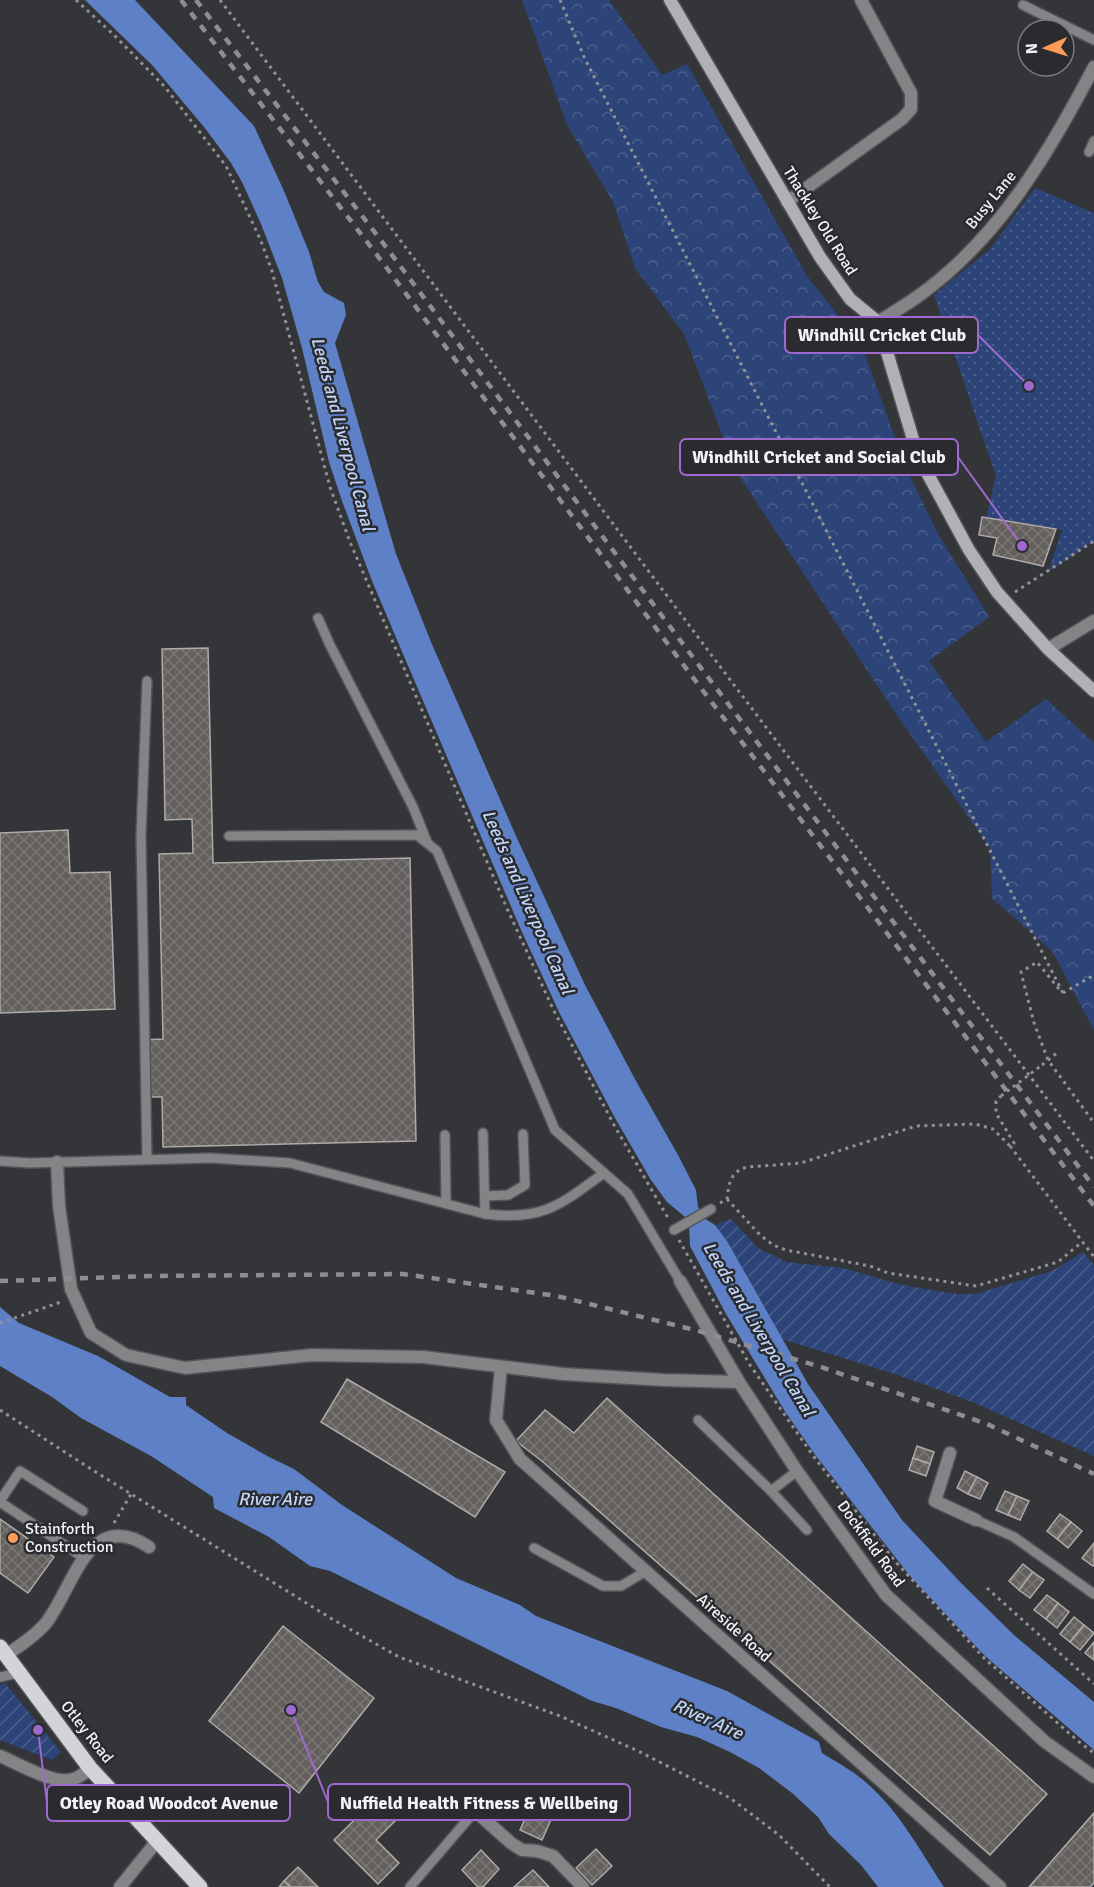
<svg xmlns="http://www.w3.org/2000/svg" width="1094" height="1887" viewBox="0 0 1094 1887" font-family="Signika,sans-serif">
<defs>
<pattern id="grass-dots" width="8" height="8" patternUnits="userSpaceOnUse" patternTransform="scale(1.5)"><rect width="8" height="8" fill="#2c4478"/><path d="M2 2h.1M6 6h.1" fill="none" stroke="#4b5f8c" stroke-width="1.8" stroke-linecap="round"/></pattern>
<pattern id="forest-crowns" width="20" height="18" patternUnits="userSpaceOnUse" patternTransform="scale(1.5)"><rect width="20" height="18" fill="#2c4478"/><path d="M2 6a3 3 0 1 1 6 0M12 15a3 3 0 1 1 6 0" fill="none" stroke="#4b5f8c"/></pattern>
<pattern id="garden-furrows" width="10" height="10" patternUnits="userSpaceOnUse" patternTransform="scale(1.5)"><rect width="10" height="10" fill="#2c4478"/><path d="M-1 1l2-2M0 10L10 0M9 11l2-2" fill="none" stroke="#4b5f8c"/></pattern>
<pattern id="building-cross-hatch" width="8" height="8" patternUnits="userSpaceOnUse" patternTransform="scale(1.5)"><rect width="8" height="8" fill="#64605d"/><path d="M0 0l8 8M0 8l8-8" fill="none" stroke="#7b7775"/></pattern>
</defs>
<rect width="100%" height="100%" fill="#333539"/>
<!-- grass -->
<polygon fill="url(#grass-dots)" points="1035,188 1094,213 1094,541 1048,572 1062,530 986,518 996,476 934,295 990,249"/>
<!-- forest -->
<polygon fill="url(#forest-crowns)" points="522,0 609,0 662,75 687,64 807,276 861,344 907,470 938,534 989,617 929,661 986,742 1046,699 1094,743 1094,1030 1052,951 992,898 990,848 894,711 736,471 684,334 635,268 613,202 567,125"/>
<!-- garden -->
<g fill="url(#garden-furrows)">
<polygon points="731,1219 758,1248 787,1262 843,1268 902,1285 956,1294 975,1294 1052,1271 1083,1252 1094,1265 1094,1456 972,1402 898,1375 782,1339 727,1241 715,1225"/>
<polygon points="5,1683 61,1752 52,1760 0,1740 0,1685"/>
</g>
<!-- water -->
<g fill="#5e80c6">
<polygon points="85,0 135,0 254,126 284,191 309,252 318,282 324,292 344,303 346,315 335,343 396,554 431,642 516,836 585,985 636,1081 678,1155 696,1190 698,1207 704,1218 715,1225 727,1241 808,1384 902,1520 962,1584 1014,1635 1094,1702 1094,1750 985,1656 910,1576 816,1456 786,1413 726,1314 690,1246 689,1225 685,1217 667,1202 651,1180 615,1118 560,1014 521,930 406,661 372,581 342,501 329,462 302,348 282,278 261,224 242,182 231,163 204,127 152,65"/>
<path d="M0,1307L19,1323L98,1356L170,1397H186V1405L227,1433L269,1457L294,1469L342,1505L456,1578L520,1605L536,1616L727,1691L819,1742L822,1753C838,1763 855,1772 869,1785C900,1813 921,1852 944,1887H878L861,1865L829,1834L818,1817L792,1793L759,1768L730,1752L697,1737L661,1727L616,1708L592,1701L330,1571L310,1566L269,1537L214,1508L213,1497L151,1456L81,1418L52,1397L0,1366Z"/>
</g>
<!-- building -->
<g fill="url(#building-cross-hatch)" stroke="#aeaaa7" stroke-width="1.5">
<polygon points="982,517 1056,529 1043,566 993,555 997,538 979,535"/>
<polygon points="208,648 213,863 410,858 416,1141 163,1147 162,1097 142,1097 141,1040 163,1039 159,854 193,853 192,819 165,820 162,649"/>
<polygon points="68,830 70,873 110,872 115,1009 0,1013 0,833"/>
<polygon points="347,1379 505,1472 475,1517 321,1422"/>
<polygon points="607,1398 1047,1794 990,1855 543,1462 516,1441 545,1410 574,1433"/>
<polygon points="917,1446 934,1452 930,1464 913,1458"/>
<polygon points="913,1458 930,1464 926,1476 909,1470"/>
<polygon points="965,1471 977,1477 968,1494 957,1488"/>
<polygon points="977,1477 988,1483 980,1499 968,1494"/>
<polygon points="1005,1491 1017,1496 1008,1515 996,1510"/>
<polygon points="1017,1496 1029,1501 1020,1520 1008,1515"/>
<polygon points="1060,1514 1071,1522 1057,1539 1047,1531"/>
<polygon points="0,1519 54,1557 28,1593 0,1573"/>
<polygon points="1071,1522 1082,1531 1068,1548 1057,1539"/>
<polygon points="1094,1543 1094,1565 1093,1566 1082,1558"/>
<polygon points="1023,1564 1033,1572 1019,1590 1009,1581"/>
<polygon points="1033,1572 1044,1580 1030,1598 1019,1590"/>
<polygon points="1047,1595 1058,1603 1046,1619 1034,1610"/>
<polygon points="1058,1603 1069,1612 1057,1628 1046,1619"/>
<polygon points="1074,1617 1084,1625 1070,1642 1060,1634"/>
<polygon points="1084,1625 1094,1633 1080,1650 1070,1642"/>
<polygon points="283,1626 374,1698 299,1793 209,1721"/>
<polygon points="1094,1642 1094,1660 1085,1653"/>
<polygon points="390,1785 410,1806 376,1840 399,1863 378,1884 334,1840"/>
<polygon points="531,1806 553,1815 542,1840 520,1830"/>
<polygon points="1094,1813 1094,1883 1090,1887 1029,1887"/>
<polygon points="596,1849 612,1866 592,1885 576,1868"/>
<polygon points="481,1850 499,1869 483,1887 478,1887 462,1870"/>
<polygon points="298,1867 318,1887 291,1887 284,1881"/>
<polygon points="533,1870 549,1887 514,1887"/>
<polygon points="284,1881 291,1887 279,1887"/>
</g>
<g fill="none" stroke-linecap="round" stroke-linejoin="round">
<defs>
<g id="lane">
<polyline points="1023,5 1094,40"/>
<polyline points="1089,152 1094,141"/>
<polyline points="318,618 330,645 413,807 427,842"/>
<polyline points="147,681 141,836 147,1158"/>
<polyline points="229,836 417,835 437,851 555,1130 628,1194 680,1281"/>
<polyline points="483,1133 485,1214"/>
<polyline points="445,1135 446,1203"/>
<path d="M0,1161L30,1163L210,1158L290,1163L485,1214C543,1221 560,1205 604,1173"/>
<polyline points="485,1196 508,1195 525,1185 523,1134"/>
<polyline points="674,1230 711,1209"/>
<polyline points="698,1420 771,1491 807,1530"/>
<polyline points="771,1491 797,1471"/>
<polyline points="0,1501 20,1471 83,1511"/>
<polyline points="0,1502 84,1558"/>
<polyline points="976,1520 1014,1537 1094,1594"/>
<polyline points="534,1548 603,1586 621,1586 646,1571"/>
<polyline points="0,1677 19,1673"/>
<polyline points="410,1887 475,1811"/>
</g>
<g id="street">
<polyline points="787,202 902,119 911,109 911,93 861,0"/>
<path d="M878,322C891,314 904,306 917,297C998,240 1049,153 1094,67"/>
<polyline points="1048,649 1094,621"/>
<polyline points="57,1162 59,1206 71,1289 91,1333 126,1355 185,1368 312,1355 423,1357 563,1374 664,1380 739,1382"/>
<polyline points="680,1281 739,1382 797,1471 886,1595 1044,1741 1094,1777"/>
<polyline points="501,1367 496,1420 520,1459 1000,1887"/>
<polyline points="950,1453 935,1501 976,1520"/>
<path d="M6,1655C20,1646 35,1636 46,1623C74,1587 88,1507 149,1547"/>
<path d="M0,1756C17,1763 51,1783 69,1780C78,1779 84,1774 90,1768"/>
<polyline points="475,1811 511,1843 522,1850 537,1851 553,1856 583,1887"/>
<polyline points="120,1887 157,1841"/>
</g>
<polyline id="secondary" points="670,0 820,257 850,299 878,322 918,456 969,550 997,592 1048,649 1094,691"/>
<polyline id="primary" points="0,1647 90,1768 200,1887"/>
</defs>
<!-- lane casing -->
<use href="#lane" stroke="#525357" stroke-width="12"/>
<!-- street casing -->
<use href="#street" stroke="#525357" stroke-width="15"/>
<!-- secondary casing -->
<use href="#secondary" stroke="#525357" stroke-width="15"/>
<!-- primary casing -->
<use href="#primary" stroke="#525357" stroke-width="18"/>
<!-- path -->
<g stroke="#919295" stroke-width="3" stroke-dasharray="3 4.5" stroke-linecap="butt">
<polyline points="76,0 115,36 165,87 226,166 261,241 272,271 330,487 350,542 505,904 553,1009 614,1125 668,1218"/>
<polyline points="220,0 725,673 1094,1161"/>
<polyline points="560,0 585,59 1063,993"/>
<polyline points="1015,592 1094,541"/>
<polyline points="1059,989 1037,962 1021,972 1034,1023 1048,1060 1094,1123"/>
<polyline points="1063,993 1094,975"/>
<polyline points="1042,1065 1057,1053"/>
<polyline points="1010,1146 1094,1257"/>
<polyline points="727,1199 760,1235 773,1245 786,1250 870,1266 888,1273 976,1286 1058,1262 1082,1242"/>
<polyline points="720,1203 727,1199 729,1185 733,1176 740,1169 748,1167 801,1163 916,1126 975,1124 993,1129 1010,1146 1014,1143 996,1113 996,1101 1001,1096"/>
<polyline points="679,1240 750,1365 814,1457 894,1560 984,1658 1078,1741 1094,1753"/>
<polyline points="0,1323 61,1302"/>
<polyline points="0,1410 91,1469 332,1619 399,1657 560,1716 638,1751 730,1798 779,1835 830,1887"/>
<polyline points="114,1523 131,1494"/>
<polyline points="987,1588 1094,1684"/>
</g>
<!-- lane -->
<use href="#lane" stroke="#848486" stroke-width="9"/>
<!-- street -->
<use href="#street" stroke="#848486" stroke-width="12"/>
<!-- secondary -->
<use href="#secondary" stroke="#b0b1b4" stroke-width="12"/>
<!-- primary -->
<use href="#primary" stroke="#d2d4d7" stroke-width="15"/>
<!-- rail -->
<g stroke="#8d8e91" stroke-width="4.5" stroke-dasharray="8 8" stroke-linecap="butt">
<polyline points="181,0 374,251 688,671 1094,1206"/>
<polyline points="196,0 383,243 698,664 1094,1187"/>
<polyline points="0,1281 148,1276 403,1274 557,1296 695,1330 818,1366 987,1424 1094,1474"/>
</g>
<!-- path-bridge -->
<polyline stroke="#919295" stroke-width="3" stroke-dasharray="3 4.5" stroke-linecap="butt" points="1001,1096 1042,1065"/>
</g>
<!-- markers -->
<circle fill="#fe9b58" stroke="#292b2f" stroke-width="2" cx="13" cy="1538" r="6"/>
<g text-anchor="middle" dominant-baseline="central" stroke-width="5" stroke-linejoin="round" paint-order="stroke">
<!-- street labels -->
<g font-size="16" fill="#f2f3f5" stroke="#292b2f">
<text transform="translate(991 200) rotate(-51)">Busy Lane</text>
<text transform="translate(820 221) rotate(58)">Thackley Old Road</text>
<text transform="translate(871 1544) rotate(54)">Dockfield Road</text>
<text transform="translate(734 1628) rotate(42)">Aireside Road</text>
<text transform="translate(87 1732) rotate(52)">Otley Road</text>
</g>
<!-- poi labels -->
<g font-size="16" fill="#f2f3f5" stroke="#292b2f" text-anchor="start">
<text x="25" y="1529">Stainforth<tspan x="25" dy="18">Construction</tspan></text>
</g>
<!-- water labels -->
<g font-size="18" font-style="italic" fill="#c1d5fb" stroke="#292b2f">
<text transform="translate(343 434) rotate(75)">Leeds and Liverpool Canal</text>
<text transform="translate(528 902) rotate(66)">Leeds and Liverpool Canal</text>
<text transform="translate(759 1329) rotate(59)">Leeds and Liverpool Canal</text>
<text x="275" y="1499">River Aire</text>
<text transform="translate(708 1719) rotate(24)">River Aire</text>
</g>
</g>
<!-- callouts -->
<path fill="none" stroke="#9f68cf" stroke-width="2" d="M1029 386L978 335M1022 546L958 457M291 1710L328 1802M38 1730L47 1803"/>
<g fill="#9f68cf" stroke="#292b2f" stroke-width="2">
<circle cx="1029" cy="386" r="6"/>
<circle cx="1022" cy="546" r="6"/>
<circle cx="291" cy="1710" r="6"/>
<circle cx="38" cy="1730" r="6"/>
</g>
<g fill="#292b2f" stroke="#9f68cf" stroke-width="2">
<rect x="785" y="317" width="193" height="36" rx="6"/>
<rect x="680" y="439" width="278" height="36" rx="6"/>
<rect x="328" y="1784" width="302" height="36" rx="6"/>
<rect x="47" y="1785" width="243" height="36" rx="6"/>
</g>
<g font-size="18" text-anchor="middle" font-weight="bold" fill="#f2f3f5">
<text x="882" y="341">Windhill Cricket Club</text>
<text x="819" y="463">Windhill Cricket and Social Club</text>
<text x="479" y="1809">Nuffield Health Fitness &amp; Wellbeing</text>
<text x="169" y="1809">Otley Road Woodcot Avenue</text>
</g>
<!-- north arrow -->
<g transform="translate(1046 48) rotate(267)"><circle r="28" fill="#292b2f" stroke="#797b7e" stroke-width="1.5"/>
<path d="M0-4.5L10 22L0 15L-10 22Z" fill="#fe9b58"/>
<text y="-9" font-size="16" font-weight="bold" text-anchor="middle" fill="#f2f3f5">N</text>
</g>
</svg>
